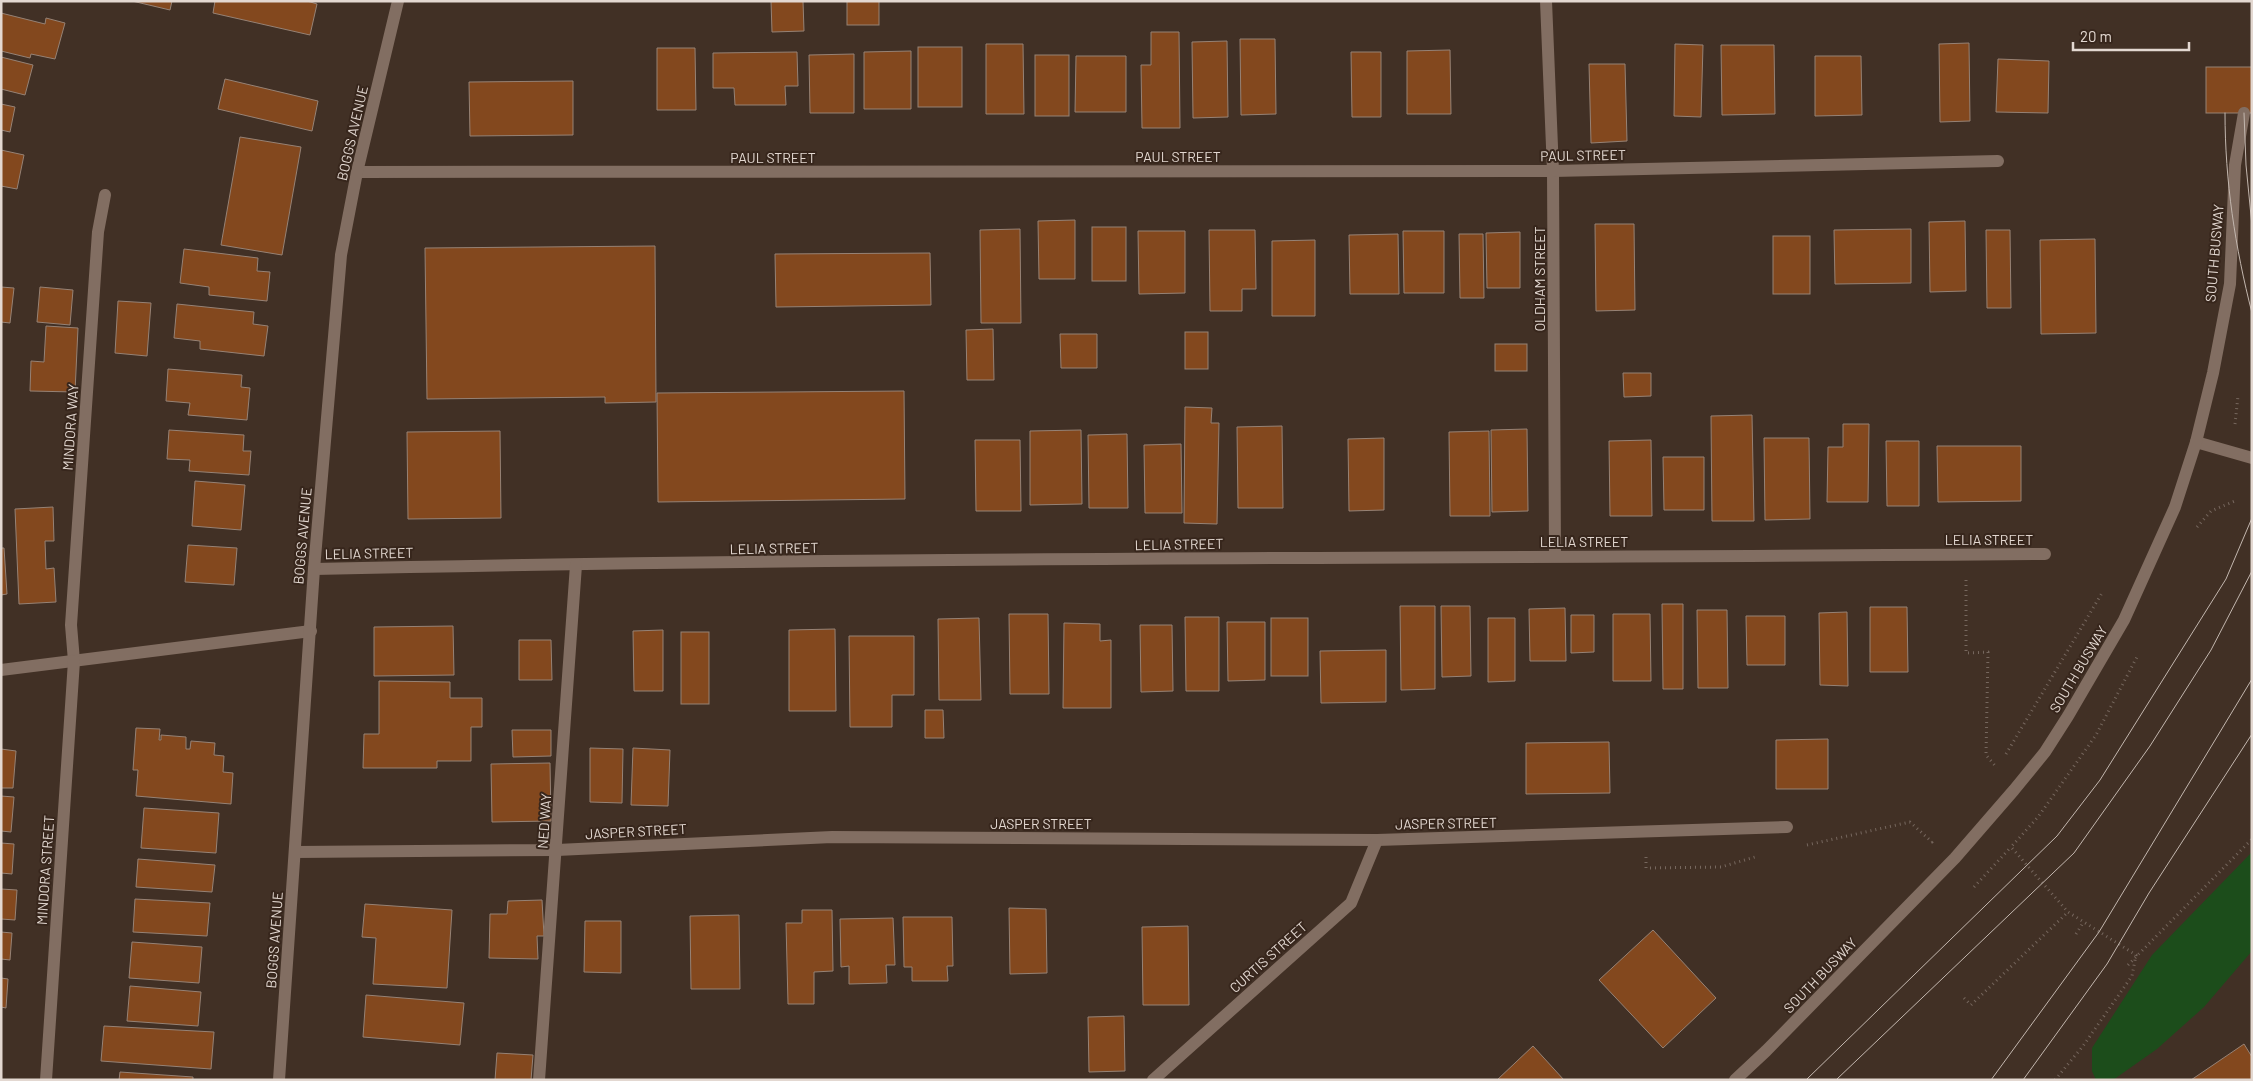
<svg xmlns="http://www.w3.org/2000/svg" width="2253" height="1081" viewBox="0 0 2253 1081" font-family="Barlow,sans-serif">
<rect width="100%" height="100%" fill="#413025"/>
<!-- green -->
<polygon fill="#1c4d1b" points="2252,852 2252,951 2204,1007 2157,1049 2113,1080 2096,1080 2092,1071 2092,1048 2152,955"/>
<!-- building -->
<g fill="#83481e" stroke="#968275">
<polygon points="132,1 172,1 170,10"/>
<polygon points="215,1 307,1 317,4 310,35 213,13"/>
<polygon points="771,1 803,1 804,31 772,32"/>
<rect x="847" y="1" width="32" height="24"/>
<polygon points="1,13 45,24 46,18 65,23 55,59 31,54 30,58 1,51"/>
<polygon points="1151,32 1179,32 1180,128 1142,128 1141,65 1151,65"/>
<polygon points="1240,39 1275,39 1276,114 1241,115"/>
<polygon points="1227,41 1228,117 1193,118 1192,42"/>
<polygon points="1969,43 1970,121 1940,122 1939,44"/>
<polygon points="986,44 1023,44 1024,114 986,114"/>
<polygon points="1675,44 1703,45 1701,117 1674,116"/>
<polygon points="1721,45 1774,45 1775,114 1722,115"/>
<rect x="918" y="47" width="44" height="60"/>
<polygon points="657,48 695,48 696,110 657,110"/>
<polygon points="1450,50 1451,114 1407,114 1407,51"/>
<polygon points="911,51 911,109 864,109 864,52"/>
<polygon points="797,52 798,86 785,86 786,105 735,105 734,88 713,88 713,53"/>
<polygon points="1351,52 1381,52 1381,117 1352,117"/>
<polygon points="854,54 854,113 810,113 809,55"/>
<rect x="1035" y="55" width="34" height="61"/>
<polygon points="1076,56 1126,56 1126,112 1075,112"/>
<polygon points="1815,56 1861,56 1862,115 1815,116"/>
<polygon points="1,57 33,65 25,95 1,89"/>
<polygon points="1998,59 2049,61 2048,113 1996,112"/>
<polygon points="1589,64 1625,64 1627,141 1591,143"/>
<rect x="2206" y="67" width="46" height="46"/>
<polygon points="225,79 318,101 312,131 218,109"/>
<polygon points="573,81 573,135 470,136 469,82"/>
<polygon points="1,104 15,107 10,132 1,130"/>
<polygon points="240,137 301,147 282,255 221,245"/>
<polygon points="1,150 24,155 17,189 1,186"/>
<polygon points="1075,220 1075,279 1039,279 1038,221"/>
<polygon points="1965,221 1966,291 1930,292 1929,222"/>
<polygon points="1595,224 1634,224 1635,310 1596,311"/>
<rect x="1092" y="227" width="34" height="54"/>
<polygon points="1020,229 1021,323 981,323 980,230"/>
<polygon points="1911,229 1911,283 1835,284 1834,230"/>
<polygon points="1209,230 1255,230 1256,289 1242,289 1242,311 1210,311"/>
<polygon points="1986,230 2010,230 2011,308 1987,308"/>
<polygon points="1138,231 1185,231 1185,293 1139,294"/>
<polygon points="1403,231 1444,231 1444,293 1404,293"/>
<polygon points="1520,232 1520,288 1487,288 1486,233"/>
<polygon points="1398,234 1399,294 1350,294 1349,235"/>
<polygon points="1459,234 1483,234 1484,298 1460,298"/>
<rect x="1773" y="236" width="37" height="58"/>
<polygon points="2095,239 2096,333 2041,334 2040,240"/>
<polygon points="1315,240 1315,316 1272,316 1272,241"/>
<polygon points="655,246 656,402 605,403 605,397 427,399 425,248"/>
<polygon points="184,249 258,258 257,271 270,272 267,301 209,295 209,287 180,283"/>
<polygon points="930,253 931,305 776,307 775,254"/>
<polygon points="1,287 14,288 10,323 1,322"/>
<polygon points="40,287 73,290 70,325 37,322"/>
<polygon points="118,301 151,303 147,356 115,353"/>
<polygon points="177,304 254,312 253,324 268,326 264,356 200,349 200,341 174,338"/>
<polygon points="46,326 78,328 75,392 30,391 31,361 44,362"/>
<polygon points="993,329 994,380 967,380 966,330"/>
<rect x="1185" y="332" width="23" height="37"/>
<polygon points="1060,334 1097,334 1097,368 1061,368"/>
<rect x="1495" y="344" width="32" height="27"/>
<polygon points="168,369 242,375 241,387 250,388 247,420 188,415 190,403 166,401"/>
<polygon points="1623,373 1651,373 1651,396 1624,397"/>
<polygon points="904,391 905,499 658,502 657,393"/>
<polygon points="1185,407 1212,408 1211,423 1219,423 1217,524 1184,523"/>
<polygon points="1752,415 1754,521 1712,521 1711,416"/>
<polygon points="1843,424 1869,424 1868,502 1827,502 1828,447 1843,447"/>
<polygon points="1282,426 1283,508 1238,508 1237,427"/>
<polygon points="1527,429 1528,511 1492,512 1491,430"/>
<polygon points="169,430 244,435 243,451 251,451 249,475 189,471 190,460 167,459"/>
<polygon points="1081,430 1082,504 1030,505 1030,431"/>
<polygon points="500,431 501,518 408,519 407,432"/>
<polygon points="1489,431 1490,516 1450,516 1449,432"/>
<polygon points="1127,434 1128,508 1089,508 1088,435"/>
<polygon points="1384,438 1384,510 1349,511 1348,439"/>
<polygon points="1764,438 1809,438 1810,519 1765,520"/>
<polygon points="975,440 1020,440 1021,511 976,511"/>
<polygon points="1651,440 1652,516 1610,516 1609,441"/>
<polygon points="1886,441 1919,441 1919,506 1887,506"/>
<polygon points="1181,444 1182,513 1145,513 1144,445"/>
<polygon points="1937,446 2021,446 2021,501 1938,502"/>
<polygon points="1663,457 1704,457 1704,510 1664,510"/>
<polygon points="195,481 245,485 241,530 192,526"/>
<polygon points="53,507 54,541 45,541 46,569 54,568 56,602 19,604 15,509"/>
<polygon points="188,545 237,548 234,585 185,582"/>
<polygon points="1,548 4,548 7,594 1,595"/>
<polygon points="1662,604 1683,604 1683,689 1663,689"/>
<polygon points="1400,606 1435,606 1435,689 1401,690"/>
<polygon points="1441,606 1470,606 1471,676 1442,677"/>
<polygon points="1870,607 1907,607 1908,672 1870,672"/>
<polygon points="1565,608 1566,661 1530,661 1529,609"/>
<polygon points="1697,610 1727,610 1728,688 1698,688"/>
<polygon points="1847,612 1848,686 1820,685 1819,613"/>
<polygon points="1009,614 1048,614 1049,694 1010,694"/>
<polygon points="1613,614 1650,614 1651,681 1613,681"/>
<polygon points="1571,615 1594,615 1594,652 1571,653"/>
<polygon points="1746,616 1785,616 1785,665 1747,665"/>
<polygon points="1185,617 1219,617 1219,691 1186,691"/>
<polygon points="979,618 981,700 939,700 938,619"/>
<rect x="1271" y="618" width="37" height="58"/>
<polygon points="1488,618 1515,618 1515,681 1488,682"/>
<polygon points="1227,622 1265,622 1265,680 1228,681"/>
<polygon points="1064,623 1100,624 1100,641 1111,640 1111,708 1063,708"/>
<polygon points="1140,625 1172,625 1173,691 1141,692"/>
<polygon points="453,626 454,675 374,676 374,627"/>
<polygon points="835,629 836,711 789,711 789,630"/>
<polygon points="663,630 663,691 634,691 633,631"/>
<rect x="681" y="632" width="28" height="72"/>
<polygon points="849,636 914,636 914,695 892,695 892,727 850,727"/>
<polygon points="519,640 551,640 552,680 519,680"/>
<polygon points="1386,650 1386,702 1321,703 1320,651"/>
<polygon points="379,681 450,682 450,698 482,698 482,727 471,727 471,761 437,761 437,768 363,768 364,734 379,734"/>
<polygon points="925,710 943,710 944,738 925,738"/>
<polygon points="136,728 160,729 159,740 161,740 161,735 186,737 186,749 190,749 191,741 215,743 214,755 224,756 223,772 233,773 231,804 136,796 138,770 133,770"/>
<polygon points="512,730 551,730 551,756 513,757"/>
<polygon points="1828,739 1828,789 1776,789 1776,740"/>
<polygon points="1609,742 1610,793 1526,794 1526,743"/>
<polygon points="590,748 623,749 622,803 590,802"/>
<polygon points="633,748 670,750 668,806 631,805"/>
<polygon points="1,749 16,751 13,788 1,788"/>
<polygon points="550,763 551,821 492,822 491,764"/>
<polygon points="1,796 14,797 11,832 1,831"/>
<polygon points="144,808 219,813 216,853 141,848"/>
<polygon points="1,843 14,844 12,874 1,873"/>
<polygon points="138,859 215,865 212,892 136,887"/>
<polygon points="1,889 17,890 15,920 1,919"/>
<polygon points="135,899 210,903 207,936 133,932"/>
<polygon points="542,900 544,936 537,936 538,959 489,958 490,914 507,914 508,901"/>
<polygon points="365,904 452,910 447,988 373,984 376,938 362,937"/>
<polygon points="1009,908 1046,909 1047,973 1010,974"/>
<polygon points="802,910 832,910 833,971 814,972 814,1004 788,1004 786,923 802,923"/>
<polygon points="739,915 740,989 691,989 690,916"/>
<polygon points="903,917 952,917 953,966 947,966 948,981 912,981 912,967 904,967"/>
<polygon points="893,918 895,965 886,965 887,983 849,984 849,966 841,967 840,919"/>
<polygon points="585,921 621,921 621,973 584,972"/>
<polygon points="1188,926 1189,1005 1143,1005 1142,927"/>
<polygon points="1653,930 1716,998 1663,1048 1599,980"/>
<polygon points="1,932 12,933 10,960 1,959"/>
<polygon points="132,942 202,947 199,983 129,978"/>
<polygon points="1,978 8,979 6,1008 1,1007"/>
<polygon points="130,986 201,992 198,1026 127,1021"/>
<polygon points="366,995 464,1003 460,1045 363,1037"/>
<polygon points="1124,1016 1125,1071 1089,1072 1088,1017"/>
<polygon points="104,1026 214,1032 211,1069 101,1061"/>
<polygon points="2244,1044 2252,1057 2252,1080 2191,1080"/>
<polygon points="1533,1046 1564,1080 1497,1080"/>
<polygon points="497,1053 533,1055 531,1080 495,1080"/>
<polygon points="120,1072 193,1077 193,1080 119,1080"/>
</g>
<g fill="none" stroke-linecap="round" stroke-linejoin="round">
<!-- path -->
<g stroke="#76675e" stroke-width="3" stroke-dasharray="1 4" stroke-linecap="butt">
<polyline points="2235,424 2238,396"/>
<polyline points="2197,527 2211,511 2235,501"/>
<polyline points="1966,580 1966,653 1988,652 1986,755 1997,768"/>
<polyline points="2006,754 2102,593"/>
<polyline points="1807,845 1910,822 1932,842 1933,840"/>
<polyline points="1646,857 1646,868 1721,867 1755,857"/>
<polyline points="1974,887 2011,847"/>
<polyline points="2076,934 2083,923"/>
<polyline points="2128,965 2252,839"/>
<polyline points="1964,998 1971,1005 2068,912"/>
<polyline points="2055,1080 2083,1046 2132,976 2136,955 2068,912 2011,847 2038,817 2096,735 2138,655"/>
</g>
<!-- service -->
<g stroke="#826e62" stroke-width="12">
<polyline points="2196,442 2252,458"/>
<polyline points="74,661 71,625 98,232 105,195"/>
<polyline points="1735,1080 1766,1051 1955,858 2014,790 2045,752 2068,716 2124,620 2175,507 2196,442 2213,373 2230,284 2235,165 2244,113"/>
</g>
<!-- minor -->
<g stroke="#826e62" stroke-width="12">
<polyline points="1546,1 1553,171 1555,556"/>
<polyline points="357,172 1553,171 1998,161"/>
<path d="M314,569C891,556 1468,559 2045,554"/>
<polyline points="1,670 311,631"/>
<polyline points="295,852 557,850 832,837 1377,840 1787,827"/>
<polyline points="46,1080 74,661"/>
<polyline points="539,1080 576,565"/>
<polyline points="1153,1080 1351,903 1377,840"/>
</g>
<!-- tertiary -->
<polyline stroke="#826e62" stroke-width="12" points="279,1080 314,569 341,255 357,172 398,1"/>
<!-- tram -->
<g stroke="#c3b7af" stroke-width="1">
<path d="M2225,113C2225,181 2235,247 2252,313"/>
<polyline points="2244,113 2246,165 2252,226"/>
<polyline points="1806,1080 2057,836 2100,780 2226,579 2252,518"/>
<polyline points="1836,1080 2074,853 2150,746 2211,650 2252,571"/>
<polyline points="1991,1080 2099,932 2252,679"/>
<polyline points="2023,1080 2107,964 2149,893 2252,734"/>
</g>
</g>
<g text-anchor="middle" dominant-baseline="central" stroke-width="4" stroke-linejoin="round" paint-order="stroke">
<!-- street labels -->
<g font-size="14" fill="#e3d8d1" stroke="#37261c">
<text transform="translate(352 133) rotate(-77)">BOGGS AVENUE</text>
<text transform="translate(1583 155) rotate(-1)">PAUL STREET</text>
<text x="1178" y="156">PAUL STREET</text>
<text x="773" y="157">PAUL STREET</text>
<text transform="translate(2214 253) rotate(-85)">SOUTH BUSWAY</text>
<text transform="translate(1539 279) rotate(-90)">OLDHAM STREET</text>
<text transform="translate(70 427) rotate(-86)">MINDORA WAY</text>
<text transform="translate(302 536) rotate(-85)">BOGGS AVENUE</text>
<text x="1989" y="539">LELIA STREET</text>
<text x="1584" y="541">LELIA STREET</text>
<text transform="translate(1179 544) rotate(-1)">LELIA STREET</text>
<text transform="translate(774 548) rotate(-1)">LELIA STREET</text>
<text transform="translate(369 553) rotate(-1)">LELIA STREET</text>
<text transform="translate(2078 669) rotate(-59)">SOUTH BUSWAY</text>
<text transform="translate(544 821) rotate(-86)">NED WAY</text>
<text x="1041" y="823">JASPER STREET</text>
<text transform="translate(1446 823) rotate(-1)">JASPER STREET</text>
<text transform="translate(636 831) rotate(-3)">JASPER STREET</text>
<text transform="translate(45 870) rotate(-86)">MINDORA STREET</text>
<text transform="translate(274 940) rotate(-86)">BOGGS AVENUE</text>
<text transform="translate(1268 957) rotate(-42)">CURTIS STREET</text>
<text transform="translate(1820 975) rotate(-46)">SOUTH BUSWAY</text>
</g>
</g>
<!-- border -->
<rect width="2253" height="1081" fill="none" stroke="#e3d8d1" stroke-width="5"/>
<!-- scale -->
<path d="M2073 42v8h116v-8" fill="none" stroke="#e3d8d1" stroke-width="2.5"/>
<text x="2080" y="42" font-size="15" fill="#e3d8d1" stroke="#37261c" stroke-width="4" paint-order="stroke">20 m</text>
</svg>
